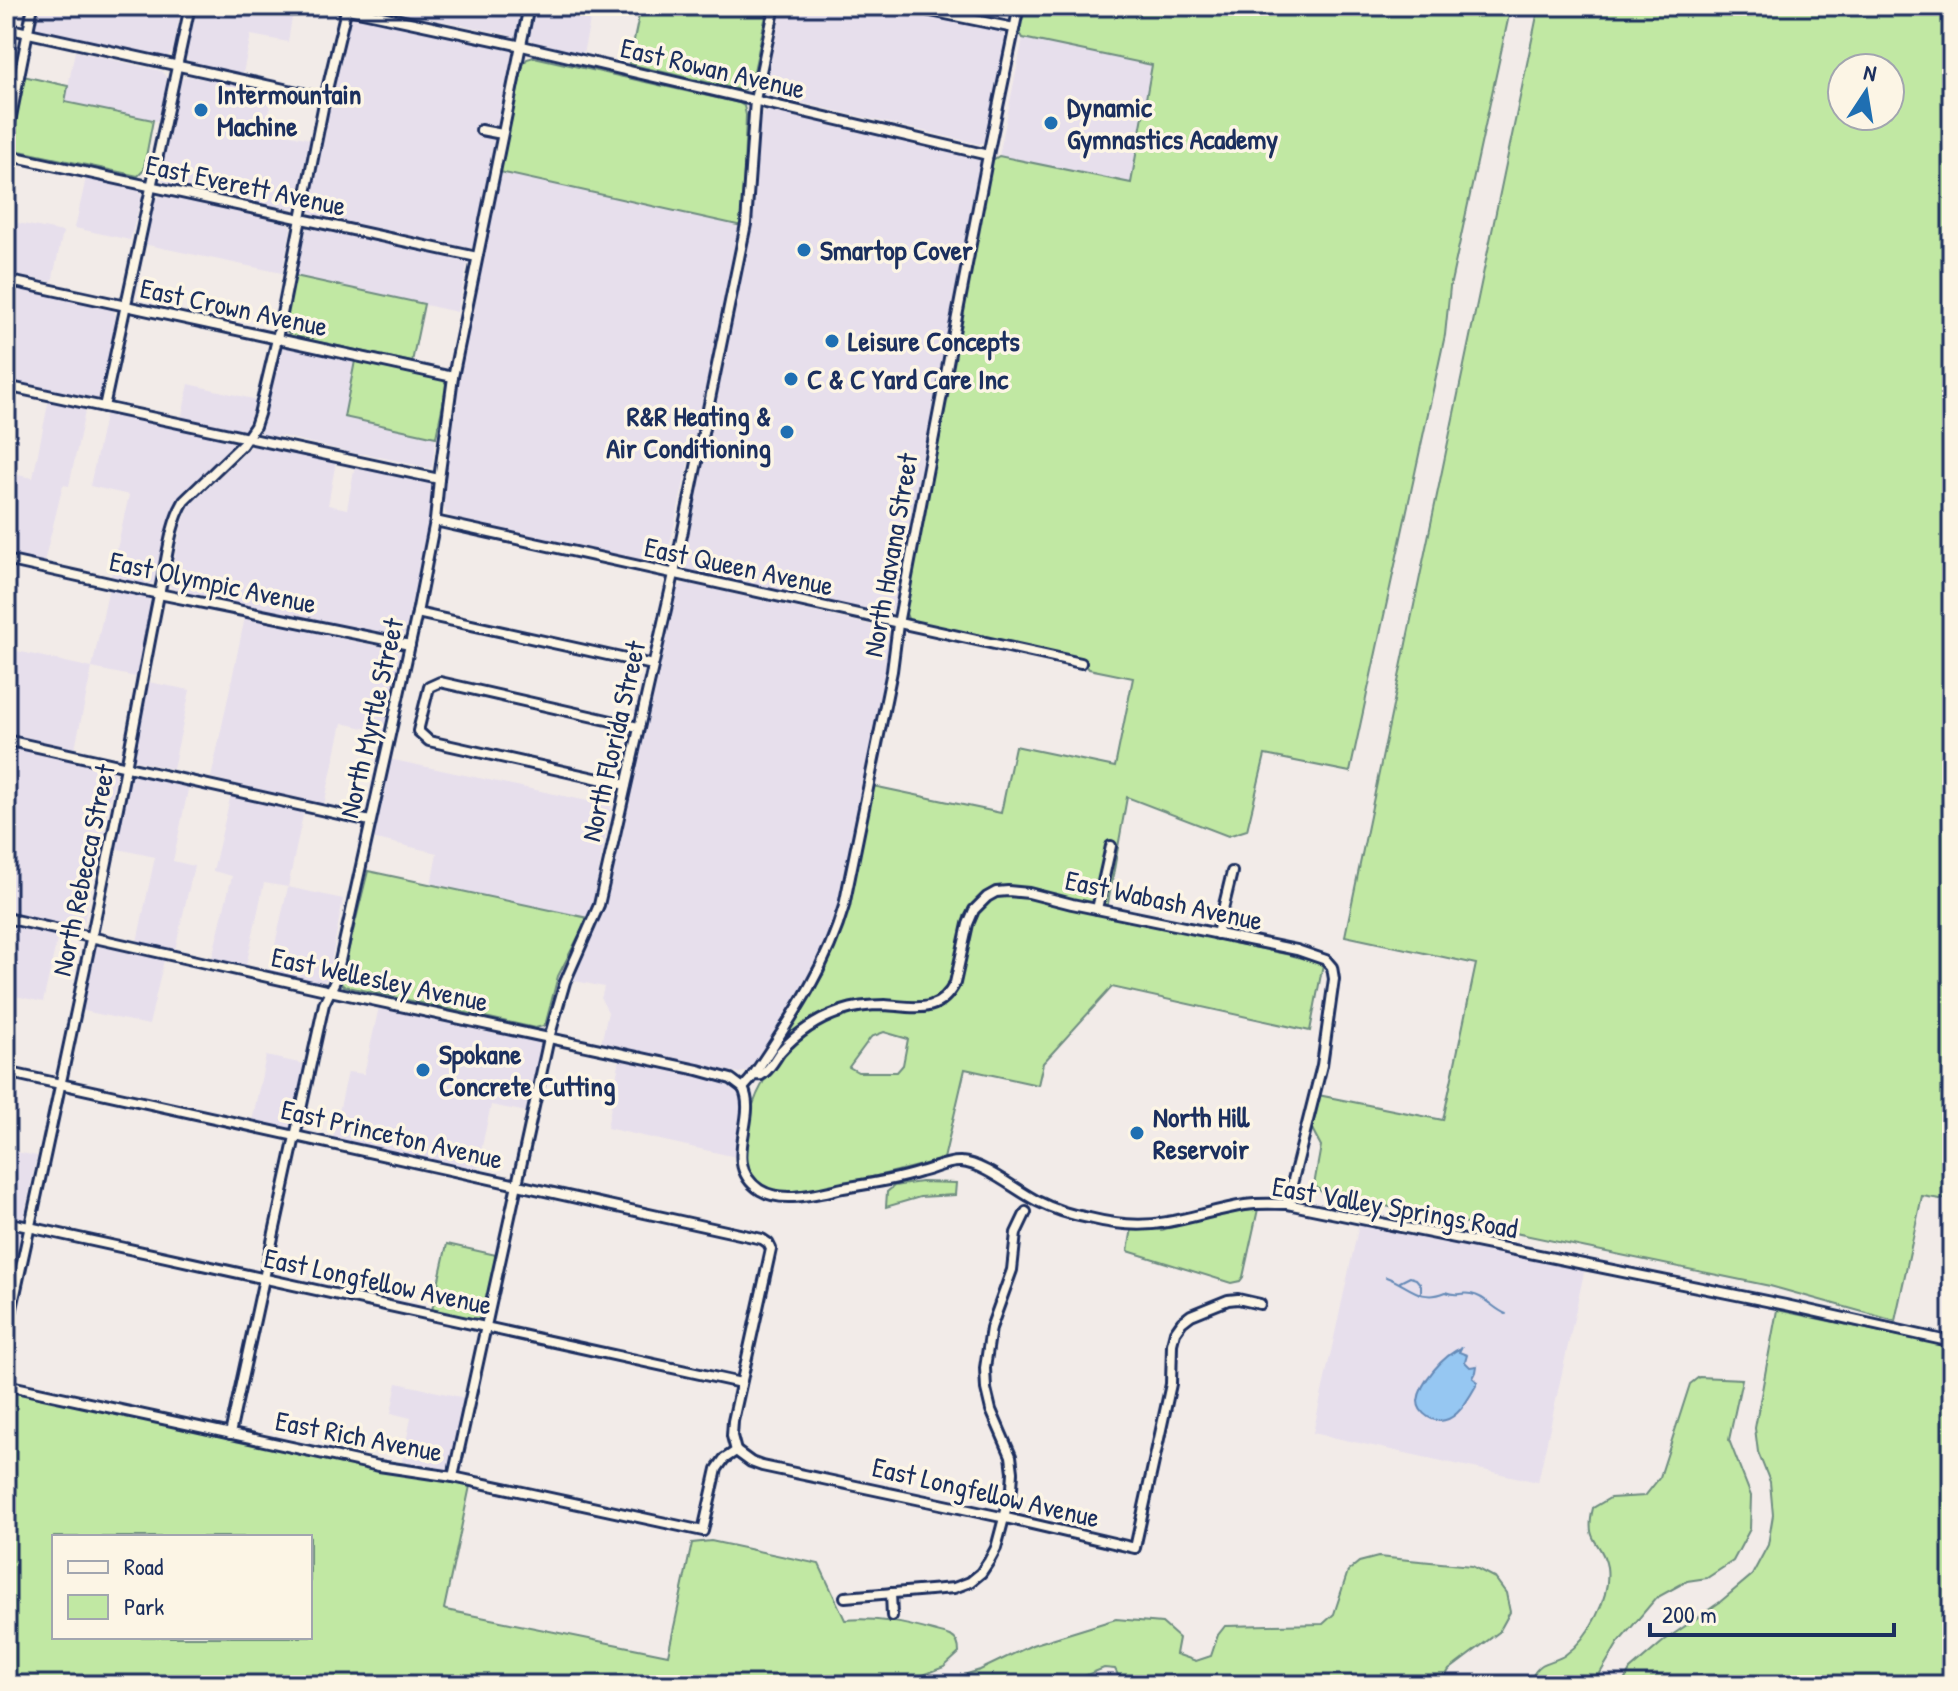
<svg xmlns="http://www.w3.org/2000/svg" width="1958" height="1691" viewBox="0 0 1958 1691" font-family="'Patrick Hand',sans-serif">
<rect width="100%" height="100%" fill="#f2ebe8"/>
<filter id="ink" filterUnits="userSpaceOnUse"><feTurbulence type="fractalNoise" baseFrequency=".0125" numOctaves="2"/><feDisplacementMap in="SourceGraphic" scale="16" xChannelSelector="R" yChannelSelector="G"/><feConvolveMatrix kernelMatrix="1 2 1 2 8 2 1 2 1" color-interpolation-filters="sRGB"/></filter>
<g filter="url(#ink)">
<!-- built -->
<g fill="#e7dfec">
<polygon points="37,6 182,6 173,51 167,56 163,57 40,30 36,27 35,19"/>
<polygon points="196,6 294,6 288,42 251,35 243,73 192,63 187,59 186,54"/>
<polygon points="370,6 523,6 518,34 514,38 505,34"/>
<polygon points="533,6 593,6 583,54 537,44 531,40 529,31"/>
<polygon points="780,6 875,6 997,28 1006,35 1007,43 987,141 979,144 767,95 764,90 764,84"/>
<polygon points="356,16 507,47 512,51 513,56 475,242 472,247 468,248 315,215 310,211 309,206 348,21 351,17"/>
<polygon points="1023,38 1152,65 1131,183 999,156"/>
<polygon points="75,51 162,71 166,77 167,81 158,120 156,121 65,102"/>
<polygon points="189,76 273,92 266,130 310,139 295,207 288,209 166,182 163,180 160,172 179,84 184,77"/>
<polygon points="771,110 977,156 982,165 938,385 897,603 890,613 885,615 689,571 681,564 680,558 751,225 756,127 763,112"/>
<polygon points="500,172 742,226 668,553 666,559 662,562 657,563 452,518 447,515 444,509 444,481 457,383"/>
<polygon points="86,178 136,188 140,192 142,196 130,240 75,228"/>
<polygon points="162,195 268,216 290,225 291,229 282,273 143,244 154,201 158,197"/>
<polygon points="18,223 63,232 52,282 8,274"/>
<polygon points="307,228 314,228 466,259 468,262 457,312 295,276 304,231"/>
<polygon points="6,284 109,306 114,311 116,316 101,399 95,400 6,381"/>
<polygon points="284,346 355,361 344,417 436,437 432,467 429,468 366,454 357,454 282,436 265,438 261,435 261,430 279,350"/>
<polygon points="189,384 253,399 255,403 246,429 239,432 181,420"/>
<polygon points="49,399 86,407 69,486 63,485 44,562 6,554 6,534 18,475 33,478"/>
<polygon points="106,412 231,439 233,442 231,447 179,497 168,522 156,579 153,583 147,584 111,576 129,495 90,486"/>
<polygon points="257,443 336,461 328,505 347,509 355,465 430,482 433,484 435,490 433,513 405,632 402,637 396,638 177,591 171,588 169,583 181,527 189,506 254,444"/>
<polygon points="685,583 880,627 886,630 889,635 890,646 836,920 818,967 756,1063 748,1071 739,1073 601,1044 608,1012 601,999 604,987 571,980 594,932 604,901 675,588"/>
<polygon points="109,587 144,595 149,599 151,605 136,677 92,668 75,748 6,733 6,701 17,651 92,668"/>
<polygon points="245,617 396,650 400,655 401,660 386,733 342,723 324,805 211,778"/>
<polygon points="148,682 190,690 173,769 136,761 133,757"/>
<polygon points="6,746 109,769 114,772 115,778 84,922 80,926 64,928 6,913"/>
<polygon points="389,759 611,806 593,903 588,918 431,885 437,853 372,838"/>
<polygon points="135,775 189,785 173,861 194,866 175,950 137,942 155,857 113,848 127,780 130,776"/>
<polygon points="231,794 304,810 288,887 343,899 328,978 324,982 320,983 269,971 288,887 264,883 246,966 212,958 232,876 213,871"/>
<polygon points="6,923 58,935 43,1002 6,994"/>
<polygon points="94,945 164,960 149,1025 80,1010"/>
<polygon points="379,1007 542,1042 527,1112 491,1105 477,1169 333,1138 348,1072 364,1074"/>
<polygon points="266,1056 304,1064 290,1129 252,1121"/>
<polygon points="620,1058 724,1080 734,1085 743,1101 737,1139 736,1157 607,1128"/>
<polygon points="6,1150 37,1156 7,1299 6,1299"/>
<polygon points="1360,1220 1585,1268 1538,1482 1313,1433"/>
<polygon points="397,1383 465,1398 449,1472 402,1462 411,1418 391,1413"/>
</g>
<!-- green -->
<g fill="#c1e8a3" stroke="#6e8c80" stroke-width="2" fill-rule="evenodd">
<polygon points="611,6 768,6 752,80 747,88 740,90 629,64 639,16 611,10"/>
<polygon points="1023,6 1511,6 1450,287 1445,335 1350,772 1265,755 1247,830 1228,836 1127,797 1107,909 1022,888 1002,887 986,892 972,904 964,916 958,966 952,982 943,995 933,1002 921,1005 862,1002 839,1008 803,1027 765,1068 761,1069 798,1017 824,973 845,916 873,786 1001,813 1015,746 1115,767 1133,678 1089,669 1082,660 909,621 904,609 939,418 991,161 999,156 1131,183 1152,65 1023,38 1018,30"/>
<path d="M1539,6H1952V1197L1940,1199L1922,1196L1895,1321L1770,1286L1323,1193L1314,1185L1321,1146L1311,1127L1318,1095L1443,1120L1476,964L1345,936ZM1842,68H1890V116H1842Z"/>
<polygon points="534,57 739,103 744,106 746,115 742,226 500,172 523,65 527,59"/>
<polygon points="23,76 68,86 65,102 153,120 144,167 145,169 138,176 15,150 11,147 10,142"/>
<polygon points="295,276 424,304 412,362 291,336 284,328"/>
<polygon points="355,361 443,380 447,385 436,437 344,417"/>
<polygon points="368,871 588,918 558,976 546,1022 543,1026 535,1028 344,986 340,983"/>
<path d="M1009,894L1290,955L1323,964L1310,1031L1112,987L1043,1063L1038,1085L965,1069L944,1159C907,1169 870,1178 832,1186C815,1190 796,1196 778,1194C770,1193 763,1188 757,1182C742,1169 743,1144 747,1125C761,1064 811,1010 877,1008C900,1008 929,1019 947,1001C975,973 958,918 992,898C997,895 1004,895 1009,894ZM884,1032L908,1039L903,1065L897,1072H858L849,1067L871,1037Z"/>
<polygon points="921,1182 956,1183 955,1195 920,1197 886,1207 887,1192 894,1186"/>
<polygon points="1258,1209 1243,1277 1240,1281 1231,1283 1128,1251 1132,1228 1162,1230 1216,1215"/>
<polygon points="447,1244 496,1255 484,1313 480,1318 474,1319 432,1310"/>
<polygon points="1777,1310 1952,1347 1952,1685 1622,1685 1630,1670 1665,1640 1720,1602 1752,1575 1768,1545 1773,1515 1770,1482 1758,1452 1755,1428"/>
<path d="M1699,1377L1742,1379L1729,1440L1751,1496L1750,1529L1733,1561L1707,1578L1687,1581L1656,1598L1618,1643L1593,1685H1527C1531,1679 1535,1669 1542,1665C1549,1661 1558,1660 1565,1655C1589,1638 1611,1597 1607,1567C1602,1539 1584,1545 1593,1508L1610,1498L1645,1496L1660,1477L1690,1384Z"/>
<path d="M6,1390L355,1466L439,1479L470,1486L444,1609L446,1610L668,1655L692,1543L711,1541L819,1564L845,1620C875,1617 904,1623 933,1631C939,1633 947,1634 952,1637C958,1640 959,1647 959,1653L944,1667L921,1676L909,1685H6ZM54,1537H310V1637H54Z"/>
<polygon points="1378,1557 1472,1566 1495,1578 1506,1593 1510,1612 1499,1632 1449,1670 1440,1685 1117,1685 1120,1679 1115,1669 1104,1668 1062,1685 931,1685 980,1670 1032,1645 1116,1619 1162,1623 1179,1638 1176,1654 1196,1661 1211,1656 1218,1635 1225,1626 1323,1624 1334,1614 1348,1571 1359,1562"/>
</g>
<!-- water -->
<path fill="#96c7f2" stroke="#658ab7" stroke-width="2" d="M1461,1348L1459,1352L1467,1355L1465,1362L1470,1367L1477,1366L1476,1372L1473,1378L1478,1382C1468,1400 1452,1432 1428,1417C1422,1413 1418,1407 1418,1401C1420,1382 1444,1355 1461,1348Z"/>
<g fill="none" stroke-linecap="round" stroke-linejoin="round">
<!-- stream -->
<g stroke="#658ab7" stroke-width="2">
<path d="M1386,1277C1409,1285 1419,1303 1446,1292C1458,1297 1460,1292 1471,1294C1485,1296 1493,1309 1506,1314"/>
<polyline points="1400,1282 1410,1277 1416,1279 1421,1285 1421,1293"/>
</g>
<defs>
<g id="minor">
<polyline points="334,6 522,46 988,155"/>
<polyline points="906,6 1014,28"/>
<polyline points="6,28 325,98"/>
<polyline points="481,130 502,134"/>
<polyline points="6,142 33,6"/>
<polyline points="6,155 477,257"/>
<polyline points="6,280 453,377"/>
<polyline points="6,386 439,479"/>
<polyline points="104,407 190,6"/>
<polyline points="435,521 1081,663"/>
<polyline points="6,560 159,594 410,645"/>
<polyline points="417,613 653,665"/>
<polyline points="6,740 370,821"/>
<polyline points="626,785 429,741 418,731 429,687 440,682 638,727"/>
<polyline points="1097,909 1111,846"/>
<polyline points="6,918 330,991 698,1070 731,1079 743,1088"/>
<polyline points="1217,934 1232,872"/>
<polyline points="6,1072 762,1239 768,1243 771,1249 733,1421 732,1436 736,1451"/>
<path d="M753,1075C760,1075 760,1077 765,1072C771,1067 775,1059 780,1052C796,1034 818,1019 842,1011C856,1006 870,1005 885,1005C915,1007 939,1015 955,983L968,924L974,910L987,897L996,892L1008,891L1029,893L1072,904L1297,950L1326,960L1332,967L1334,979L1322,1065L1287,1204"/>
<path d="M743,1088C759,1119 720,1163 760,1190C768,1195 779,1197 789,1197C807,1197 825,1192 843,1188C869,1184 895,1180 920,1172C934,1169 947,1161 961,1162C983,1163 1017,1191 1037,1201C1053,1209 1071,1215 1089,1218C1113,1224 1142,1227 1167,1222C1193,1218 1218,1209 1245,1205C1258,1203 1273,1204 1287,1204L1786,1305L1952,1342"/>
<path d="M743,1088L751,1079C788,1023 825,972 844,906L892,671L898,624L988,155L1019,6"/>
<polyline points="6,1222 741,1383"/>
<path d="M6,1336C47,1147 89,957 126,767C139,703 149,640 163,576C168,551 171,523 184,501L242,445L255,426L259,414L277,339L325,98L347,6"/>
<polyline points="6,1385 379,1466 453,1477 703,1531 717,1469 724,1459 736,1451"/>
<polyline points="230,1434 324,1004 336,979 417,613 435,521 439,479 453,377 529,6"/>
<polyline points="736,1451 751,1462 762,1466 1006,1518 1135,1548 1171,1384 1172,1344 1175,1332 1182,1322 1191,1315 1228,1300 1238,1299 1260,1304"/>
<polyline points="453,1477 549,1038 565,982 599,905 674,574 746,224 755,100 775,6"/>
<polyline points="891,1593 892,1616"/>
<polyline points="845,1597 954,1588 970,1582 981,1573 989,1561 996,1548 1012,1488 1013,1472 1011,1456 991,1410 986,1389 985,1368 991,1328 1012,1270 1016,1233 1026,1212"/>
</g>
</defs>
<!-- minor casing -->
<use href="#minor" stroke="#1b2f5e" stroke-width="14"/>
<!-- minor -->
<use href="#minor" stroke="#fcf5e5" stroke-width="8"/>
</g>
</g>
<!-- markers -->
<g fill="#1f6fb2" stroke="#fcf5e5" stroke-width="3">
<circle cx="201" cy="110" r="8"/>
<circle cx="1051" cy="123" r="8"/>
<circle cx="804" cy="250" r="8"/>
<circle cx="832" cy="341" r="8"/>
<circle cx="791" cy="379" r="8"/>
<circle cx="787" cy="432" r="8"/>
<circle cx="423" cy="1070" r="8"/>
<circle cx="1137" cy="1133" r="8"/>
</g>
<g text-anchor="middle" dominant-baseline="central" stroke-width="7" stroke-linejoin="round" paint-order="stroke">
<!-- street labels -->
<g font-size="28" fill="#1b2f5e" stroke="#fcf5e5">
<text transform="translate(713 68) rotate(13)">East Rowan Avenue</text>
<text transform="translate(246 185) rotate(12)">East Everett Avenue</text>
<text transform="translate(234 307) rotate(12)">East Crown Avenue</text>
<text transform="translate(890 555) rotate(-80)">North Havana Street</text>
<text transform="translate(739 566) rotate(12)">East Queen Avenue</text>
<text transform="translate(213 582) rotate(12)">East Olympic Avenue</text>
<text transform="translate(371 718) rotate(-77)">North Myrtle Street</text>
<text transform="translate(613 741) rotate(-77)">North Florida Street</text>
<text transform="translate(83 870) rotate(-78)">North Rebecca Street</text>
<text transform="translate(1164 900) rotate(12)">East Wabash Avenue</text>
<text transform="translate(380 979) rotate(12)">East Wellesley Avenue</text>
<text transform="translate(392 1134) rotate(13)">East Princeton Avenue</text>
<text transform="translate(1395 1207) rotate(10)">East Valley Springs Road</text>
<text transform="translate(378 1281) rotate(12)">East Longfellow Avenue</text>
<text transform="translate(359 1436) rotate(11)">East Rich Avenue</text>
<text transform="translate(986 1492) rotate(13)">East Longfellow Avenue</text>
</g>
<!-- poi labels -->
<g font-size="28" font-weight="bold" fill="#1b2f5e" stroke="#fcf5e5" text-anchor="start">
<text x="217" y="94">Intermountain<tspan x="217" dy="32">Machine</tspan></text>
<text x="1067" y="107">Dynamic<tspan x="1067" dy="32">Gymnastics Academy</tspan></text>
<text x="820" y="250">Smartop Cover</text>
<text x="848" y="341">Leisure Concepts</text>
<text x="807" y="379">C &amp; C Yard Care Inc</text>
<text x="771" y="416" text-anchor="end">R&amp;R Heating &amp;<tspan x="771" dy="32">Air Conditioning</tspan></text>
<text x="439" y="1054">Spokane<tspan x="439" dy="32">Concrete Cutting</tspan></text>
<text x="1153" y="1117">North Hill<tspan x="1153" dy="32">Reservoir</tspan></text>
</g>
</g>
<!-- margin -->
<rect width="1958" height="1691" fill="none" stroke="#fcf5e5" stroke-width="32"/>
<rect x="16" y="16" width="1926" height="1659" fill="none" stroke="#1b2f5e" stroke-width="3" filter="url(#ink)"/>
<!-- legend -->
<rect x="52" y="1535" width="260" height="104" fill="#fcf5e5" stroke="#a2a6af" stroke-width="2"/>
<rect x="68" y="1561" width="40" height="12" fill="#fcf5e5" stroke="#a2a6af" stroke-width="2"/>
<text x="124" y="1575" font-size="24" fill="#1b2f5e">Road</text>
<rect x="68" y="1595" width="40" height="24" fill="#c1e8a3" stroke="#a2a6af" stroke-width="2"/>
<text x="124" y="1615" font-size="24" fill="#1b2f5e">Park</text>
<!-- north arrow -->
<g transform="translate(1866 92) rotate(12)"><circle r="38" fill="#fcf5e5" stroke="#a2a6af" stroke-width="2"/>
<path d="M0-6L14 30L0 20L-14 30Z" fill="#1f6fb2"/>
<text y="-12" font-size="22" font-weight="bold" text-anchor="middle" fill="#1b2f5e">N</text>
</g>
<!-- scale -->
<path d="M1650 1623v12h244v-12" fill="none" stroke="#1b2f5e" stroke-width="4"/>
<text x="1662" y="1623" font-size="24" fill="#1b2f5e" stroke="#fcf5e5" stroke-width="6" paint-order="stroke">200 m</text>
</svg>
